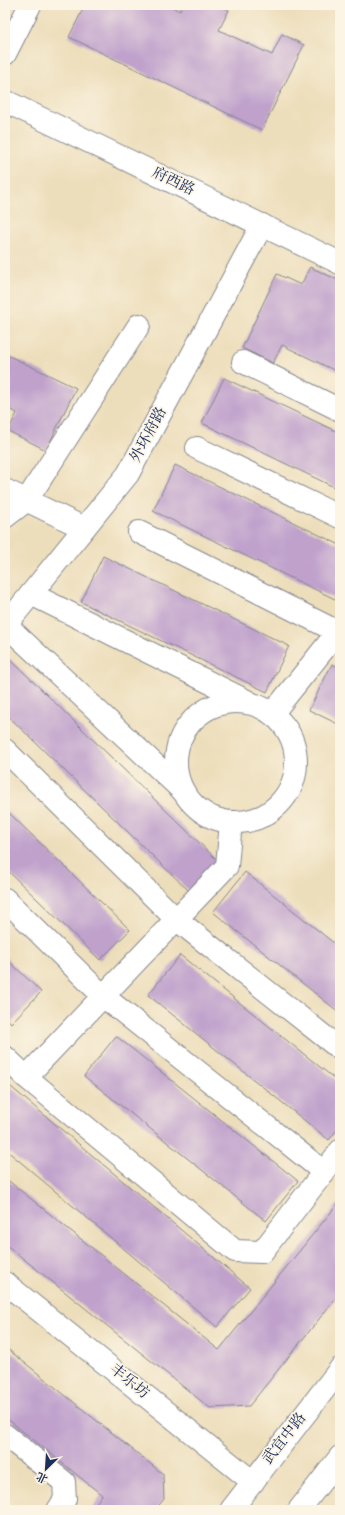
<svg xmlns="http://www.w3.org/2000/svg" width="345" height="1515" viewBox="0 0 345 1515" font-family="Vollkorn,'Noto Serif SC',serif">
<rect width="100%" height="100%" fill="#fcf5e5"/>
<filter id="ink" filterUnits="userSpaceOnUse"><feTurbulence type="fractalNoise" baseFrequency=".025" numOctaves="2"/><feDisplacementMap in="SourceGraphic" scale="8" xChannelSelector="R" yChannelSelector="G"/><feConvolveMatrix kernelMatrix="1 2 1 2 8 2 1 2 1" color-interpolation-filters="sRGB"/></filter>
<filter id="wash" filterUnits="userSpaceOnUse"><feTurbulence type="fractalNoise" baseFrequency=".012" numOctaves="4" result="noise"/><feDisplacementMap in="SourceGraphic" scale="16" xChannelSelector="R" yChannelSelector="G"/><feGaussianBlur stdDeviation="0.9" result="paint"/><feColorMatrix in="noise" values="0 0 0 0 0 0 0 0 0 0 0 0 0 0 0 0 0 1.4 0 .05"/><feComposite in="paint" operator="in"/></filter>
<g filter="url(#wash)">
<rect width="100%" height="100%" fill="#eddebb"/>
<g id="blocks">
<!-- building -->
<g fill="#bfa1cc">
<polygon points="85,5 168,5 180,11 182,5 219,5 229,10 219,30 272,55 282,34 304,45 262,130 69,37"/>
<polygon points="310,267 340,281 340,373 282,345 273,363 242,348 277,274 301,285"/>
<polygon points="5,354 76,388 46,450 8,431 17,413 5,407"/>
<polygon points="224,378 340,433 340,490 202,423"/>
<polygon points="175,465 340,545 339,601 153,511"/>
<polygon points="103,556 289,646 267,692 81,602"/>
<polygon points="9,658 218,861 189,891 5,713 5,662"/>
<polygon points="332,664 340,668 340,725 309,710"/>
<polygon points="5,809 130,930 100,960 5,868"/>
<polygon points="245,872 340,948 340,1013 213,912"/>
<polygon points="180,955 340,1083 340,1126 329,1140 148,995"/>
<polygon points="5,957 41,992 11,1023 5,1016"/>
<polygon points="116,1036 298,1181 266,1221 84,1076"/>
<polygon points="5,1082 250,1288 217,1327 5,1149"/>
<polygon points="5,1178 219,1350 340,1201 340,1293 249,1406 210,1408 5,1244"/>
<polygon points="5,1347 163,1474 164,1499 155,1510 91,1510 102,1495 5,1417"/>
</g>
</g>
</g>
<g filter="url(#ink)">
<use href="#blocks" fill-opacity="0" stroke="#84868c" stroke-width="1"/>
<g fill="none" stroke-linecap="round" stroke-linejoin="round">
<defs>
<g id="minor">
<polyline points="5,54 30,5"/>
<polyline points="5,101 340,263"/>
<polyline points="243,362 340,410"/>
<polyline points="197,448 340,517"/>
<polyline points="5,490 84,528"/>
<polyline points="5,517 27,500 139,325"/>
<polyline points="139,532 340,633"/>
<polyline points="31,594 249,702"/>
<polyline points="6,625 183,791"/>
<polyline points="5,626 128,474 262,225"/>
<circle cx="236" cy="762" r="60"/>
<polyline points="272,714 340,629"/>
<polyline points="5,750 176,919 340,1049"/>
<polyline points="5,899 103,996 324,1172"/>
<polyline points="5,1057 26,1077 235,1251 262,1252 340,1151"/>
<polyline points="26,1077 227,866 231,822"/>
<polyline points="5,1283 253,1482"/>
<polyline points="5,1435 64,1482 65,1499 58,1510"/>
</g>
<g id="major">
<polyline points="231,1510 340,1369"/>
<polyline points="299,1510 340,1457"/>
</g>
</defs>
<!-- minor casing -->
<use href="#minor" stroke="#84868c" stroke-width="24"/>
<!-- major casing -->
<use href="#major" stroke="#84868c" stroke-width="24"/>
<!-- minor -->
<use href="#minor" stroke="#fff" stroke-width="22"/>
<!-- major -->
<use href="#major" stroke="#fff" stroke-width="22"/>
</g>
</g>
<g text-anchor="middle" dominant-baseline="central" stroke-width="3.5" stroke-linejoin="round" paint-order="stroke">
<!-- street labels -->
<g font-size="15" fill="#1b2f5e" stroke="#fcf5e5">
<text transform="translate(173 182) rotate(26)">府西路</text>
<text transform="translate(149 435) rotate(-62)">外环府路</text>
<text transform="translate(129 1382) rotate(39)">丰乐坊</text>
<text transform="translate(285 1439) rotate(-52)">武宜中路</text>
</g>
</g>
<!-- margin -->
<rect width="345" height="1515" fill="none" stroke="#fcf5e5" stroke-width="20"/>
<!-- north arrow -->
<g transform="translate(46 1469) rotate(205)" stroke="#fcf5e5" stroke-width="3" paint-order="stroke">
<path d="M0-3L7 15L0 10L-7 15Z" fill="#1b2f5e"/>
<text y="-6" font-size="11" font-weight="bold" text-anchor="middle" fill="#1b2f5e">北</text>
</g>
</svg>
